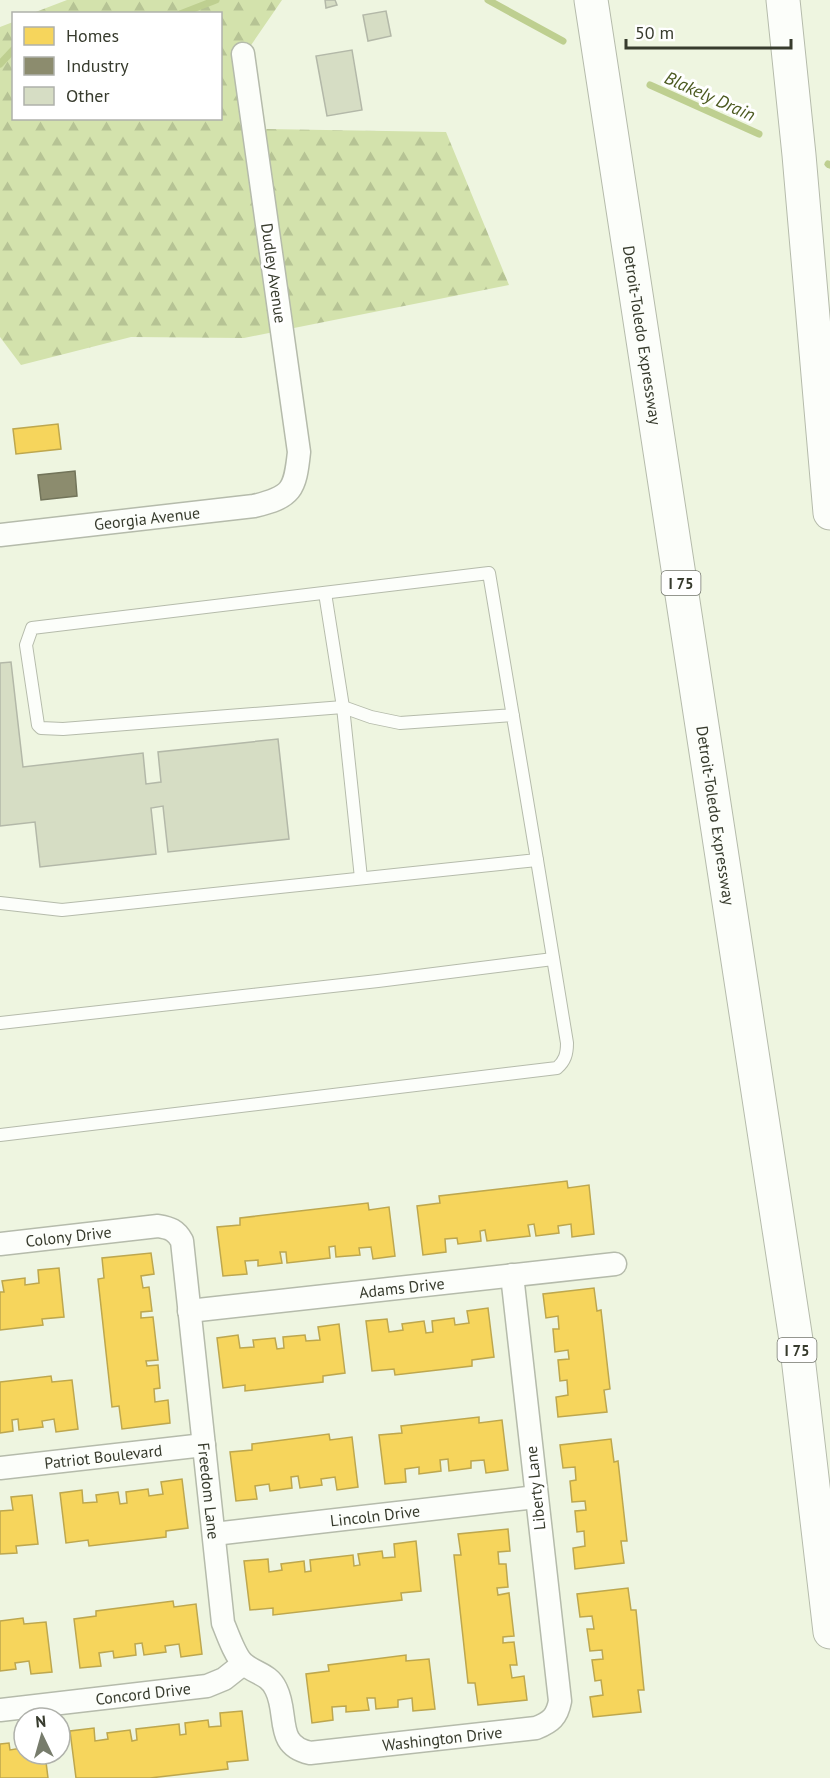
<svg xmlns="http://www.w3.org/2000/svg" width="830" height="1778" viewBox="0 0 830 1778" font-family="'PT Sans',sans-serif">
<defs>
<pattern id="forest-firs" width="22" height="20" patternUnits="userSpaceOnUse" patternTransform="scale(1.5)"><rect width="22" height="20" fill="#d3e2ac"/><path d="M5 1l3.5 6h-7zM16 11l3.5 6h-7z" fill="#b6c394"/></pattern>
</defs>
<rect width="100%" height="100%" fill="#eef5e0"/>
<!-- forest -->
<polygon fill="url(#forest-firs)" points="67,0 282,0 247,51 266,129 446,132 509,285 244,338 131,337 21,365 0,337 0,27 13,22 14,118 220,118 220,14 33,13"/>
<!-- homes -->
<g fill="#f6d55c" stroke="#bda74e" stroke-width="1.5">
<polygon points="58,424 61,449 16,454 13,429"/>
<polygon points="567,1181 568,1188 589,1185 594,1234 572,1237 571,1224 558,1226 559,1233 536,1236 534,1224 528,1225 530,1236 487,1241 485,1230 480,1231 481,1241 458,1244 457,1238 445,1239 446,1252 423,1255 417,1206 440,1203 439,1196"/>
<polygon points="368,1203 369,1210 389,1207 395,1256 373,1259 371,1247 359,1248 360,1255 336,1257 335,1246 329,1247 330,1258 287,1263 286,1252 280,1252 282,1263 258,1266 258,1260 245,1261 247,1274 223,1276 217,1227 240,1225 240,1218"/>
<polygon points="151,1253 154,1274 141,1276 143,1288 149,1287 152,1311 141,1312 141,1318 153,1317 158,1360 146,1361 147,1366 158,1365 160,1388 154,1389 155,1402 168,1400 170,1423 122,1429 119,1406 112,1407 98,1279 104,1278 102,1258"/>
<polygon points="59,1268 64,1317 42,1319 43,1325 0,1330 0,1292 4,1292 2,1281 25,1278 25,1285 39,1283 38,1270"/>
<polygon points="594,1288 597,1311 601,1310 610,1389 604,1390 607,1412 558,1417 556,1397 568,1395 567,1380 560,1381 558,1360 569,1359 568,1350 555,1352 553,1329 559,1329 558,1316 546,1318 543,1294"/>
<polygon points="488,1308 494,1357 472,1360 472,1366 395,1375 394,1369 372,1371 366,1321 387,1319 389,1332 403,1330 402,1324 424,1321 426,1333 433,1332 432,1321 454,1318 455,1325 469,1323 467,1311"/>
<polygon points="339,1324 345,1373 323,1376 323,1382 245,1391 245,1385 223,1388 217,1338 238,1335 240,1348 254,1347 253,1340 275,1338 277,1349 284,1348 283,1337 305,1335 306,1341 320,1340 318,1327"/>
<polygon points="51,1376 52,1382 72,1380 78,1429 56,1432 54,1419 42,1421 43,1427 19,1430 18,1419 12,1420 13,1431 0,1433 0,1382"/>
<polygon points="479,1417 479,1423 502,1420 508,1470 486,1473 484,1460 471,1461 471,1468 449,1471 448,1459 440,1460 441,1471 419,1474 419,1467 405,1469 406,1482 385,1484 379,1435 402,1433 401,1426"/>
<polygon points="329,1434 330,1440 352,1437 358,1487 337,1490 335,1477 321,1479 322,1485 300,1488 298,1476 291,1477 292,1488 270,1491 269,1484 255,1486 257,1499 236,1501 230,1452 252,1450 252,1444"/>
<polygon points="611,1439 614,1462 618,1461 627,1541 621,1541 624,1563 575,1569 573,1548 585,1546 584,1531 577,1532 575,1511 586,1510 585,1501 572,1502 570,1481 576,1480 575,1467 563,1468 560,1445"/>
<polygon points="182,1479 188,1528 166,1531 166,1537 89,1546 88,1540 66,1543 60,1493 82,1490 83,1503 97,1502 96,1495 118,1492 120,1504 127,1503 126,1492 148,1489 149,1496 163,1494 161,1482"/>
<polygon points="32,1495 38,1544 16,1546 17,1553 0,1554 0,1511 13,1510 11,1497"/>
<polygon points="508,1529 510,1551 498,1552 499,1564 506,1564 508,1587 497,1588 498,1595 509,1593 514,1636 503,1637 503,1643 514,1642 517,1665 510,1665 512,1678 524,1676 527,1700 478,1705 475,1683 468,1683 454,1555 461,1555 458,1534"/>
<polygon points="416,1541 421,1591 401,1593 402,1600 273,1615 273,1608 250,1610 244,1561 268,1559 269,1572 282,1570 281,1564 304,1561 305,1572 311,1571 310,1560 353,1555 354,1566 360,1565 358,1554 382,1551 383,1558 395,1557 394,1544"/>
<polygon points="628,1588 631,1610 636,1610 644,1690 638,1690 641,1712 593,1717 590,1697 603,1695 601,1680 595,1681 592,1660 603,1659 602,1650 590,1651 587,1629 594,1629 592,1616 580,1617 577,1594"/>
<polygon points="173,1601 174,1607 196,1604 202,1654 181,1657 179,1644 165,1646 166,1652 144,1655 142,1643 135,1644 136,1655 114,1658 113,1651 99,1653 101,1666 80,1668 74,1619 96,1616 96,1611"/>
<polygon points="23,1618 24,1624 46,1622 52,1672 31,1674 29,1661 15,1663 16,1669 0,1671 0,1621"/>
<polygon points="406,1655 406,1661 429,1659 435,1709 413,1711 412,1698 398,1700 398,1707 376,1709 375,1698 367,1698 369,1710 346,1712 346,1706 332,1707 333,1720 312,1723 306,1674 329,1671 328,1665"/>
<polygon points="242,1711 248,1760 227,1762 228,1769 150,1778 76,1778 70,1731 94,1728 95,1741 108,1739 107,1733 130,1730 132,1741 137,1740 136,1729 179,1724 180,1735 186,1734 185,1723 208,1720 209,1727 221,1726 220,1713"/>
<polygon points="24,1735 24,1754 45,1754 48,1778 0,1778 0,1744 9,1743 10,1750 22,1748 20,1736"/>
</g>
<!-- industry -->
<polygon fill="#8c8c6e" stroke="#72745a" stroke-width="1.5" points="75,471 77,496 41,500 38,475"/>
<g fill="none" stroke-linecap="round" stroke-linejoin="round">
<!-- stream -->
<g stroke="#becf90" stroke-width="7">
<polyline points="488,0 563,41"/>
<polyline points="180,14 216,0"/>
<polyline points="0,64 14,49"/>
<polyline points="650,85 759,134"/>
<polyline points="828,164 830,165"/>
</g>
</g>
<!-- building -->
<g fill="#d6ddc4" stroke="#b3b8a8" stroke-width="1.5">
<polygon points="325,0 335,0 337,5 326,8"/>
<polygon points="386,11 391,36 368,41 363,15"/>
<polygon points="352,50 362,110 327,116 316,56"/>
<polygon points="11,662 23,767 143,753 146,784 161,782 158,752 278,739 289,839 168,852 163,806 151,808 156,854 40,867 35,822 0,826 0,663"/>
</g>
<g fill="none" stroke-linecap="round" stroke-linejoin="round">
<defs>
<g id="lane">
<polyline points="325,593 343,707 361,878"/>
<polyline points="0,903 62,910 537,860 489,573 32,628 26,645 38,725 41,728 63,729 343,707 371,717 400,723 513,715"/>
<polyline points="0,1023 378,981 553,959"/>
<path d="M0,1135L557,1068C565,1061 567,1054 567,1043L537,860"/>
</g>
<g id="street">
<path id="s1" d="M0,535L254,506C292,497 295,490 299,452L243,54"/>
<path id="s2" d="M0,1244L158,1226C170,1228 176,1230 182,1241L223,1623C227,1633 236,1658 244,1664C256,1674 269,1674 276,1689C289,1715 274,1745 310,1753L536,1728C551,1722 557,1717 560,1701L512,1275"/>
<path id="s3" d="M189,1311L615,1264"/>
<path id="s4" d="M0,1468L204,1445"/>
<path id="s5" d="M214,1534L536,1497"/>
<path id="s6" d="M0,1710L207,1686L224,1679L243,1664"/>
</g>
<g id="highway">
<path id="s7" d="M591,0L796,1340L830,1632"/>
<polyline points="783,0 799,155 830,513"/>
</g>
</defs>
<!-- lane casing -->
<use href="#lane" stroke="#b5bbab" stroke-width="14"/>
<!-- street casing -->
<use href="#street" stroke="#b5bbab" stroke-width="25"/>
<!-- highway casing -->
<use href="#highway" stroke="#b5bbab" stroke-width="35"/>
<!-- lane -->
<use href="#lane" stroke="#fcfefa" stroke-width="12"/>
<!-- street -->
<use href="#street" stroke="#fcfefa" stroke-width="22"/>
<!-- highway -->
<use href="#highway" stroke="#fcfefa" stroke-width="33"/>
</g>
<g text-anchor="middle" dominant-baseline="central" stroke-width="6" stroke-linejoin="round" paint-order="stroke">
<!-- shield labels -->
<g fill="#fff" stroke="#73766c" stroke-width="1.5">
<rect x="661.5" y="571" width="39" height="24" rx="4.5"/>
<rect x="777.5" y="1338" width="39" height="24" rx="4.5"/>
</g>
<g font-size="15" font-weight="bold" fill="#373b2d">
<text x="681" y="583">I 75</text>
<text x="797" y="1350">I 75</text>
</g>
<!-- street labels -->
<g font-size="16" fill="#373b2d" stroke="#fff">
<text transform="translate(274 273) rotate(82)">Dudley Avenue</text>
<text stroke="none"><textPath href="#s7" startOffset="339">Detroit-Toledo Expressway</textPath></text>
<text stroke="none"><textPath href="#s1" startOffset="148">Georgia Avenue</textPath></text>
<text stroke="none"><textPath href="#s7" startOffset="825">Detroit-Toledo Expressway</textPath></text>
<text stroke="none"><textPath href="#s2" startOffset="69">Colony Drive</textPath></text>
<text stroke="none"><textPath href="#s3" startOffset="214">Adams Drive</textPath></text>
<text stroke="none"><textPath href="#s4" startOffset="104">Patriot Boulevard</textPath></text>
<text transform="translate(535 1488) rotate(-96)">Liberty Lane</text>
<text stroke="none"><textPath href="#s2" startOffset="440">Freedom Lane</textPath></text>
<text stroke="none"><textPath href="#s5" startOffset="162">Lincoln Drive</textPath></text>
<text stroke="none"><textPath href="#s6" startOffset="144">Concord Drive</textPath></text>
<text stroke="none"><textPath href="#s2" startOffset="872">Washington Drive</textPath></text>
</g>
<!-- water labels -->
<g font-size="18" font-style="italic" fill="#4c5a20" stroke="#fff">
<text transform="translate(710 96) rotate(24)">Blakely Drain</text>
</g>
</g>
<!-- legend -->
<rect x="12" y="12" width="210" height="108" fill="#ffffff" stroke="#afb1ab" stroke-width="1.5"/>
<rect x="24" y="27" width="30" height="18" fill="#f6d55c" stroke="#afb1ab" stroke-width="1.5"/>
<text x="66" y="42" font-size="18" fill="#373b2d">Homes</text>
<rect x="24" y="57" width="30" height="18" fill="#8c8c6e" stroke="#afb1ab" stroke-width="1.5"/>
<text x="66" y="72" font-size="18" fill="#373b2d">Industry</text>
<rect x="24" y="87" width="30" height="18" fill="#d6ddc4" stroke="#afb1ab" stroke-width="1.5"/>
<text x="66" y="102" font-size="18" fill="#373b2d">Other</text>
<!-- north arrow -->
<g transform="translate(42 1736) rotate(355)"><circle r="28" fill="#ffffff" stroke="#afb1ab" stroke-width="1.5"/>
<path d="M0-4.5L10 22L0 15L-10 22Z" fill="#777c6c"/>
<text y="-9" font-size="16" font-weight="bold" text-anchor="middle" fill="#373b2d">N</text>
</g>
<!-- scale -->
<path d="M626 39v9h165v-9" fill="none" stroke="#373b2d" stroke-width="3"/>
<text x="635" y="39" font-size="18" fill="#373b2d" stroke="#ffffff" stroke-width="4.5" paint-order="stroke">50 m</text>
</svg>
